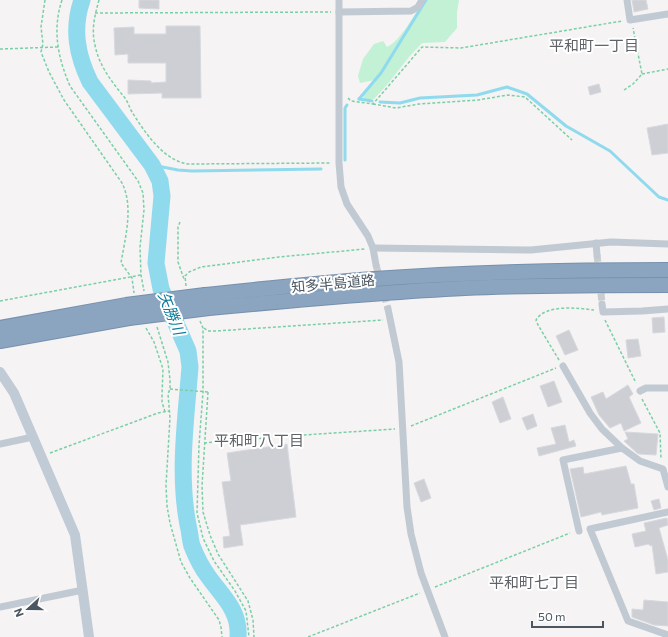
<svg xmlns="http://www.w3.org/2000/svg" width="668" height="637" viewBox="0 0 668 637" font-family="Commissioner,'Noto Sans JP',sans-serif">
<rect width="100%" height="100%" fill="#f5f3f3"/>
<!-- green -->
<path fill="#c3f1d5" d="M424,0H459L457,12V28L445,42L422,43L409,57L386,86L374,99L364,100L363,96L375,80L360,83L358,76L363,59L374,44L383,41L387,47C400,42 416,12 424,0Z"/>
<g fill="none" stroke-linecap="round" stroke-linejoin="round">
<!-- stream -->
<g stroke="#90daee" stroke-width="3">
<polyline points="359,99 381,73 426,0"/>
<polyline points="359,99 372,101"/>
<polyline points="380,102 400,103 420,98 477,95 507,87 527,94 566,126 610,151 659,197 668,200"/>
<polyline points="345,160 345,108 347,105"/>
<polyline points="152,165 178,170 192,171 321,169"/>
</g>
<!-- river -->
<path stroke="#90daee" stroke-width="17" d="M82,0C72,29 77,55 90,82L152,165L160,181L162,196L156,263L161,289L188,351L190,367C186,419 178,473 188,525C190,532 190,540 192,546C196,556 202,568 208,576C222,596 240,610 238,637"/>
</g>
<!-- building -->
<g fill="#cdcfd5" stroke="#d7d9de">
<polygon points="139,0 159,0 159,9 139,8"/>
<polygon points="632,0 646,0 648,9 634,12"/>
<polygon points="166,26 200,26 201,98 162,98 162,93 128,94 128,80 151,81 151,83 166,82 166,63 128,63 128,54 115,55 114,28 134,27 134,34 166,34"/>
<polygon points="599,84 601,92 590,95 588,87"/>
<polygon points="668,124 668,153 652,155 647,128"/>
<polygon points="664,317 665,332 653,333 652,318"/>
<polygon points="569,330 578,350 565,355 556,336"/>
<polygon points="638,339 641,356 628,358 626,340"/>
<polygon points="554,381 562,402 548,407 540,386"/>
<polygon points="628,385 633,394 629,397 641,423 624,431 621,423 610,428 599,415 591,397 603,392 606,399"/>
<polygon points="503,397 511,419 500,423 492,402"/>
<polygon points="533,414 537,426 527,430 522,418"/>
<polygon points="565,425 569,442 574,440 576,446 539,456 537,448 556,444 551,428"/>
<polygon points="625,432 658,434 656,455 639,454 637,453 624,441 628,439"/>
<polygon points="287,444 296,517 240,525 243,545 224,548 223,537 230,536 222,482 231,481 227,453"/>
<polygon points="626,466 631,484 634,484 638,508 602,515 601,512 581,517 570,469 583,467 584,474"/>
<polygon points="424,479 431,498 421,502 414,483"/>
<polygon points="659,499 661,508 654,510 651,501"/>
<polygon points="667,518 668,525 659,528 668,560 668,572 656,574 652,545 650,546 649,544 635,547 632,534 646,531 644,523"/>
<polygon points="644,600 668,602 668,626 654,625 632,617 632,609 643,610"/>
</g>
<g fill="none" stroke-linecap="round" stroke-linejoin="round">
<!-- street-tunnel -->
<g stroke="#caccce" stroke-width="7" stroke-dasharray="7 3.5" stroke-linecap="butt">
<polyline points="597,255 599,272"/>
<polyline points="376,265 388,309"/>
<polyline points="600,283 602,304"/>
</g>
<defs>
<g id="highway">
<path d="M205,295C262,289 318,283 374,279C472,272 570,270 668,270"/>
<path d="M209,308C294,300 380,292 465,288C533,285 600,285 668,285"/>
<polyline points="0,328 126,305"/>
<polyline points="0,341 129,318"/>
</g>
</defs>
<!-- highway casing -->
<use href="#highway" stroke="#7690ad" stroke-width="16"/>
<!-- path -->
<g stroke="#7ad0a6" stroke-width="1.5" stroke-dasharray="3 2" stroke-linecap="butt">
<path d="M45,0L41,27L43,44L41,52L49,72L64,100L122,183C134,207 125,238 121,263L132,278L134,293"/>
<path d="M62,0C52,30 58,58 70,86L138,181L143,193L144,210L140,247L141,275L144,291"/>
<path d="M99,0C95,15 91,29 95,45C99,66 112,82 125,98C128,102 129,107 132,112C144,131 164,162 189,164L331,163"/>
<polyline points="95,13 331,12"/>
<polyline points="0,49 58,47"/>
<polyline points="642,74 668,69"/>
<polyline points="624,90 633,84 642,74 633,28"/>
<polyline points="348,98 351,101 373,104 422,47 461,48 622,21"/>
<polyline points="373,104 396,108 419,104 478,100 508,95 525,97 572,140"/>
<polyline points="180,222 178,227 178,262 184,279"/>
<polyline points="186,286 185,276 189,272 201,267 279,257 365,249"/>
<polyline points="0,301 141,275"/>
<polyline points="605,320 636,383"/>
<polyline points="200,321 203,328 203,392 199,445 197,513 203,538 214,561 235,591 246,611 249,637"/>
<polyline points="157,327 168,362 170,380 170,389 168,394 170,418 166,485 167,506 170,523 181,562 190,578 219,620 221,627 222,637"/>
<polyline points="146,328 154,342 163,369 162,395 162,402 165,412"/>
<polyline points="204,328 208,331 216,331 383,320"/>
<path d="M559,360L538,325L536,320C545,304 578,308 594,310"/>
<polyline points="208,392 202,486 203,512 210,535 218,554 248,601 253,620 254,637"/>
<polyline points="642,399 660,433 661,459"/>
<polyline points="411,426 556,368"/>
<polyline points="204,443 288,436 395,429"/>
<polyline points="50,453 158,413 169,411"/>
<polyline points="435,587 570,533"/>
<polyline points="308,637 420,593"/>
</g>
<!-- street -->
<g stroke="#c1cad2" stroke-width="7">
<polyline points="339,0 339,163 341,187 347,204 368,236 373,248 376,265"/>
<polyline points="627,0 630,20 668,14"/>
<polyline points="339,12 411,11 418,7 422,0"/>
<polyline points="596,243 597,255"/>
<polyline points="373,248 531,250 611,242 668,244"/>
<polyline points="602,304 603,312 642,311 668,309"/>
<polyline points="388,309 399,362 407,507 411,534 421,573 445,637"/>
<polyline points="563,366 590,413 602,429 622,448"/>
<polyline points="640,391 646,388 668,388"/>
<polyline points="0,444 33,437"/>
<polyline points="668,512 590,529 628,621 668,635"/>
<polyline points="579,531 563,460 622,448 640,461 663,469 668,487"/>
<polyline points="0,607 83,590"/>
</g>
<!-- secondary -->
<polyline stroke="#c1cbd6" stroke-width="10" points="0,372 14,393 75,535 89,637"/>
<!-- highway -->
<use href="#highway" stroke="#8ba5c1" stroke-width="14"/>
<defs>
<g id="highway-bridge">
<polyline points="126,305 205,295"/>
<polyline points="129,318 209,308"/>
</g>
</defs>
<!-- highway-bridge casing -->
<use href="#highway-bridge" stroke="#7690ad" stroke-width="16" stroke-linecap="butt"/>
<!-- path-bridge -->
<polyline stroke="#7ad0a6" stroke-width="1.5" stroke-dasharray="3 2" stroke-linecap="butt" points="170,389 208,392"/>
<!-- highway-bridge -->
<use href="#highway-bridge" stroke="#8ba5c1" stroke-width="14"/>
</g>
<g text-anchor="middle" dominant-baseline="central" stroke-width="4" stroke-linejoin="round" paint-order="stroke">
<!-- street labels -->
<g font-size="14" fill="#4a5661" stroke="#fff">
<text transform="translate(333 283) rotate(-5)">知多半島道路</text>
</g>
<!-- neighbourhood labels -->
<g font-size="15" fill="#5f6368" stroke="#fff">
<text x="594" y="45">平和町一丁目</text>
<text x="259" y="440">平和町八丁目</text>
<text x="534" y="582">平和町七丁目</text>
</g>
<!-- water labels -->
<g font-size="15" font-style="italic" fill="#0c7c9b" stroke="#fff">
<text transform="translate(172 313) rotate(68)">矢勝川</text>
</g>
</g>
<!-- north arrow -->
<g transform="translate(28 609) rotate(249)" stroke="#ffffff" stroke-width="3" paint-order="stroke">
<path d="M0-3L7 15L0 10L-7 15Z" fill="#4a5661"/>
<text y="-6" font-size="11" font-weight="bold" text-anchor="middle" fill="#4a5661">N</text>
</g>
<!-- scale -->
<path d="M532 621v6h71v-6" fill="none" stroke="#4a5661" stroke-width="2"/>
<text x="538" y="621" font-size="12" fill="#4a5661" stroke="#ffffff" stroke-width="3" paint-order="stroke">50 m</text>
</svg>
